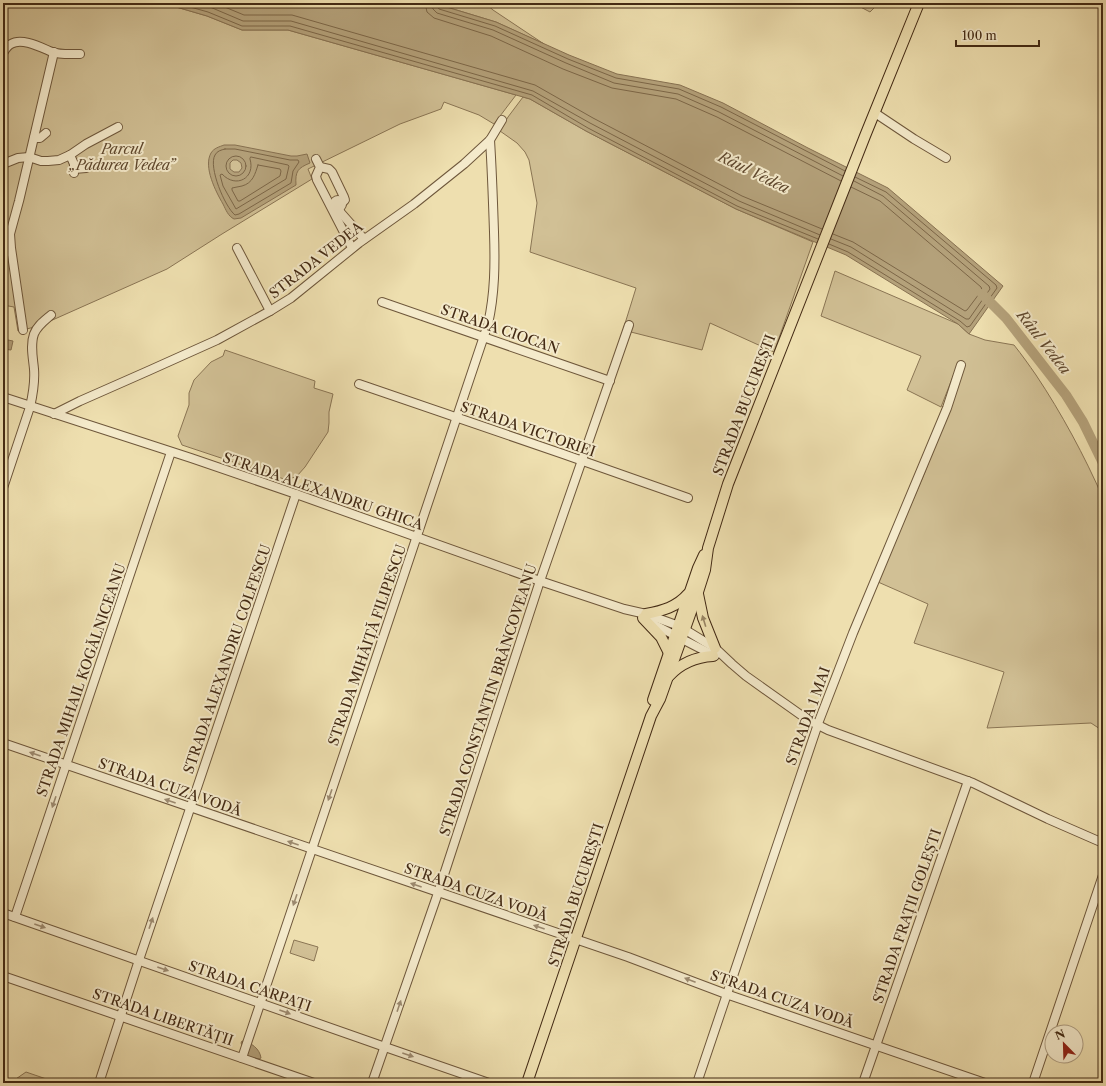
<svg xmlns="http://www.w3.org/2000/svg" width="1106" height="1086" viewBox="0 0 1106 1086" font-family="'Libre Caslon Text',serif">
<rect width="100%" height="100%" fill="#eedfaf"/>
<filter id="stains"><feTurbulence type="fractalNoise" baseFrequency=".005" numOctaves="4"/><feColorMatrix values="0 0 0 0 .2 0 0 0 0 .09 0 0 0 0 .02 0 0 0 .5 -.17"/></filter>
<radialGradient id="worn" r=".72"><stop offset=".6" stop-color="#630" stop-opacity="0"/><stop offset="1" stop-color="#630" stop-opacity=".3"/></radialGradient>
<!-- green -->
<g fill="#d1c095" stroke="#8a7554">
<polygon points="3,3 143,3 166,4 207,16 242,30 288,30 516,95 494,124 479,115 444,102 441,109 400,124 308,169 312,179 222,234 167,269 39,326 18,331 14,307 3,305"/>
<polygon points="429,3 485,3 493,10 544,44 496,22 440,5"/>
<polygon points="853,3 879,3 870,12"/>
<polygon points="523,97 530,99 586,131 736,209 813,242 774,352 710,323 702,350 623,330 636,288 530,252 537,203 529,160 525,152 517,143 500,131 508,117"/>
<path d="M835,271L958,324L969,334L985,340L1014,345C1022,355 1029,365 1036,375C1062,414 1084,455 1103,498V731L1091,723L987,728L1004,672L914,643L928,604L878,582L925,472L964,367L959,361L941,407L907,390L921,356L821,316Z"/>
<polygon points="225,350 315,381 314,388 333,394 329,412 329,423 328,432 305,467 297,476 287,480 182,445 178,436 189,405 189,393 194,380 211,362 223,356"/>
<polygon points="294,940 318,947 314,961 290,953"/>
<polygon points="26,1072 58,1083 10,1083"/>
</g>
<!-- water -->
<g fill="#b4a17a" stroke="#877151" fill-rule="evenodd">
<polygon points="143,3 429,3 440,5 496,22 569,55 617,74 680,85 723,103 808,148 888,188 1003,286 969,334 958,324 846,255 736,209 586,131 530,99 288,30 242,30 207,16 166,4"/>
<path d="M224,145H235L291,156H297L307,154L310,163C298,168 295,171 296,185L241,218L234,219C228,216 226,210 223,204C216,192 203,167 211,153C214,148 219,147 224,145ZM233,160H237L241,163L242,168L239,172H234L230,169V163Z"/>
<polygon points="3,339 13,341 11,350 3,349"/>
<path d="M242,1041C251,1042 260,1049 261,1058L259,1059L249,1057L238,1058L245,1051L241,1043Z"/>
</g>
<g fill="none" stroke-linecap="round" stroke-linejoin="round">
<!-- shore -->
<g stroke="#7c6647" stroke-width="1">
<polyline points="176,3 208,12 242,26 290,26 532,95 588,128 737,206 818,239"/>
<polyline points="195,3 210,7 243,21 291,21 533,91 590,123 739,201 820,235"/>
<polyline points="215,3 244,15 292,15 535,85 593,118 742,196 822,229"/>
<polyline points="425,3 427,12 434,18 491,36 563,69 612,88 676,99 717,117 841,181"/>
<polyline points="431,3 433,9 437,13 493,30 566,63 614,83 678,94 719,112 843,176"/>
<polyline points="436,3 437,6 439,9 495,26 568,59 616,78 679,89 721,107 845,171"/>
<path d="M225,149H235L290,160H298L299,162L293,171L291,183L239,214L235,215C225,207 208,167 215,155C217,151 221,150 225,149Z"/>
<circle cx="236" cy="166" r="10"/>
<path d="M251,157L288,165L289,166L286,179L236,209L223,186L220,175L222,174C236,189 256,178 250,159Z"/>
<path d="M258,165L280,169L281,171L280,176L240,201H238L232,190V188C235,187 239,187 242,186C253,183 255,174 258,165Z"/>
<polyline points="833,234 853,242 965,311 967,310 982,290 981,287 880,201 851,187"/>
<polyline points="831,239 851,247 966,319 969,319 990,289 989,286 883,196 854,181"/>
<polyline points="829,244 848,252 960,321 967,327 970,326 997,288 996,285 886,192 855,177"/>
</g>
<!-- river -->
<polyline stroke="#b4a17a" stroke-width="10" points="982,294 1006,318 1066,395 1083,422 1103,463"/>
<defs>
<g id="minor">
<path d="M3,53C5,50 7,46 11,44C22,37 42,48 52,52C60,55 72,54 80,54"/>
<polyline points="875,113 914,139 946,158"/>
<polyline points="34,138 40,138 46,133"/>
<polyline points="70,155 74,164 74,173"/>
<polyline points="316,159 320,167 316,176 317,180 352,248"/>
<polyline points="3,164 18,158 29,157 41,161 48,161 59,160 70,155 86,144 118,127"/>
<polyline points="320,167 329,169 332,172 344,197 345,200 342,203"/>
<polyline points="74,169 86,168"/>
<circle cx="338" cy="204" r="4"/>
<polyline points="338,208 341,213 364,239"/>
<polyline points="237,248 270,311"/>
<polyline points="382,302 610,381"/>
<polyline points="23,330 11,248 10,234 19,201 54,52"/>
<polyline points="359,384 563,454 688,498"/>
<polyline points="3,397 191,458 296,494 540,581 624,609 646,614 679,626 715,648 732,664 746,676 808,720 828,730 973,783 1048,819 1103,843"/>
<polyline points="54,414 80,401 148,371 217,340 270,311 291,298 359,243 414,204 464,164 490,140 502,120"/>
<path d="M3,488L30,407C33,394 35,382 34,369C33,358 30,345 34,334C37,326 44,321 51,315"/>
<polyline points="649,622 715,656"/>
<polyline points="3,743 628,957 726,994 985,1083"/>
<polyline points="3,913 385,1047 489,1083"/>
<polyline points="15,917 171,452"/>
<polyline points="3,976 314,1083"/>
<path d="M242,1058L488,324C495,293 495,263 494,232C493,201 492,171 490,140"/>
<polyline points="99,1083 139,960 296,494"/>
<polyline points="372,1083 438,893 540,581 629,325"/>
<polyline points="697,1083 819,721 853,633 947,408 961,365"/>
<polyline points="863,1083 968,781"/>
<polyline points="1033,1083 1103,875"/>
</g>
<g id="major">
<polyline points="698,594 703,618 715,648"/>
<path d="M646,614C662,611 677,607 688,594"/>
<polyline points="643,618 661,637 669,653"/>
<path d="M669,676C681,663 696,657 713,656"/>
<polyline points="653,700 698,568 704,555"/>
<polyline points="527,1083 651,716 660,699 698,592 705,570 708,548 728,484 865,136 919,3"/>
</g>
</defs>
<!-- minor casing -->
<use href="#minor" stroke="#6e573b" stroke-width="10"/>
<!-- major casing -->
<use href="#major" stroke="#432a14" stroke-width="12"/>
<!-- minor -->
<use href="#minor" stroke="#f4eacb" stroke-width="8"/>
<!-- major -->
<use href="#major" stroke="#eedfaf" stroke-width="10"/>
</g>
<!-- one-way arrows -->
<defs><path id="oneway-solid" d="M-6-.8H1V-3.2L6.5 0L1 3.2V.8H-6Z"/></defs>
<use fill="#988462" href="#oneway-solid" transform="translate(704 621) rotate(-107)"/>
<g fill="#9c8a70">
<use href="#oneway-solid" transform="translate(35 754) rotate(-161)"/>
<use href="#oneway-solid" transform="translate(330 795) rotate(109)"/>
<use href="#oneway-solid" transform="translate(170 801) rotate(-161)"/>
<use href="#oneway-solid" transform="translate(54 802) rotate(109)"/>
<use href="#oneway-solid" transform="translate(293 843) rotate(-161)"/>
<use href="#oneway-solid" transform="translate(416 885) rotate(-161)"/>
<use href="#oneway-solid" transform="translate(295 900) rotate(109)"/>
<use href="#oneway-solid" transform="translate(151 923) rotate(-71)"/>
<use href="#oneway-solid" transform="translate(40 926) rotate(19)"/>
<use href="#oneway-solid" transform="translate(539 927) rotate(-161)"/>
<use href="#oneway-solid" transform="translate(163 969) rotate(19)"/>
<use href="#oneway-solid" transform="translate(690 980) rotate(-159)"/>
<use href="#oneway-solid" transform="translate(399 1006) rotate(-71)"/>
<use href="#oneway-solid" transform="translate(285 1012) rotate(20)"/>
<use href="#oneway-solid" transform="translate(408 1055) rotate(19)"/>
</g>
<g text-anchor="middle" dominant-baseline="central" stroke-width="4" stroke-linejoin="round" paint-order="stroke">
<!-- park labels -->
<g font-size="14" font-style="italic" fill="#5f482e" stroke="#f4eacb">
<text x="122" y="149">Parcul<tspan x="122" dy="16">„Pădurea Vedea”</tspan></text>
</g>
<!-- street labels -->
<g font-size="14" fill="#432a14" stroke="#f4eacb">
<text transform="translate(316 260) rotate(-38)">STRADA VEDEA</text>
<text transform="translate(500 329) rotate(19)">STRADA CIOCAN</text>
<text transform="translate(744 405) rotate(-69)">STRADA BUCUREȘTI</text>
<text transform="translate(528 429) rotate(19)">STRADA VICTORIEI</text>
<text transform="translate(323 491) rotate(19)">STRADA ALEXANDRU GHICA</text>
<text transform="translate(367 645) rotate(-71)">STRADA MIHĂIȚĂ FILIPESCU</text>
<text transform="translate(227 659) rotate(-71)">STRADA ALEXANDRU COLFESCU</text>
<text transform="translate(81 680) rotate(-71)">STRADA MIHAIL KOGĂLNICEANU</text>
<text transform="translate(488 700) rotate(-72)">STRADA CONSTANTIN BRÂNCOVEANU</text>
<text transform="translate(808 716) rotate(-70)">STRADA 1 MAI</text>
<text transform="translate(170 787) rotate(19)">STRADA CUZA VODĂ</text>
<text transform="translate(476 892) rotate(19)">STRADA CUZA VODĂ</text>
<text transform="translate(576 895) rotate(-72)">STRADA BUCUREȘTI</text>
<text transform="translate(907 916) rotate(-71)">STRADA FRAȚII GOLEȘTI</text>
<text transform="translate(250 986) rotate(19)">STRADA CARPAȚI</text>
<text transform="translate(782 999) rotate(19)">STRADA CUZA VODĂ</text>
<text transform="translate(163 1017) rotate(19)">STRADA LIBERTĂȚII</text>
</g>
<!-- water labels -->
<g font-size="15" font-style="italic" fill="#5f482e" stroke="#f4eacb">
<text transform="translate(754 172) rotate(26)">Râul Vedea</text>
<text transform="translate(1044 342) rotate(52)">Râul Vedea</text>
</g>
</g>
<!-- margin -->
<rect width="1106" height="1086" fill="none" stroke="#eedfaf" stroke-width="16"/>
<rect x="4" y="4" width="1098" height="1078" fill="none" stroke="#432a14" stroke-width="2"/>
<rect x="8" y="8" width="1090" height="1070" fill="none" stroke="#432a14"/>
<!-- north arrow -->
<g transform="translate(1064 1044) rotate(337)"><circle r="19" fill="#f4eacb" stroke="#ad9d82"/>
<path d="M0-3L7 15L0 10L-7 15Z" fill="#8f2418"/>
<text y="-6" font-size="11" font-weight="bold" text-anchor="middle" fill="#432a14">N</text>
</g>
<!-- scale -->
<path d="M956 40v6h83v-6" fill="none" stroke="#432a14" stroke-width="2"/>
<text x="962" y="40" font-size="12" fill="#432a14" stroke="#f4eacb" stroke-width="3" paint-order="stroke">100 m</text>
<rect width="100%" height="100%" filter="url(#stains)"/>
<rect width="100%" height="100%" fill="url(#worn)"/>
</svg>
